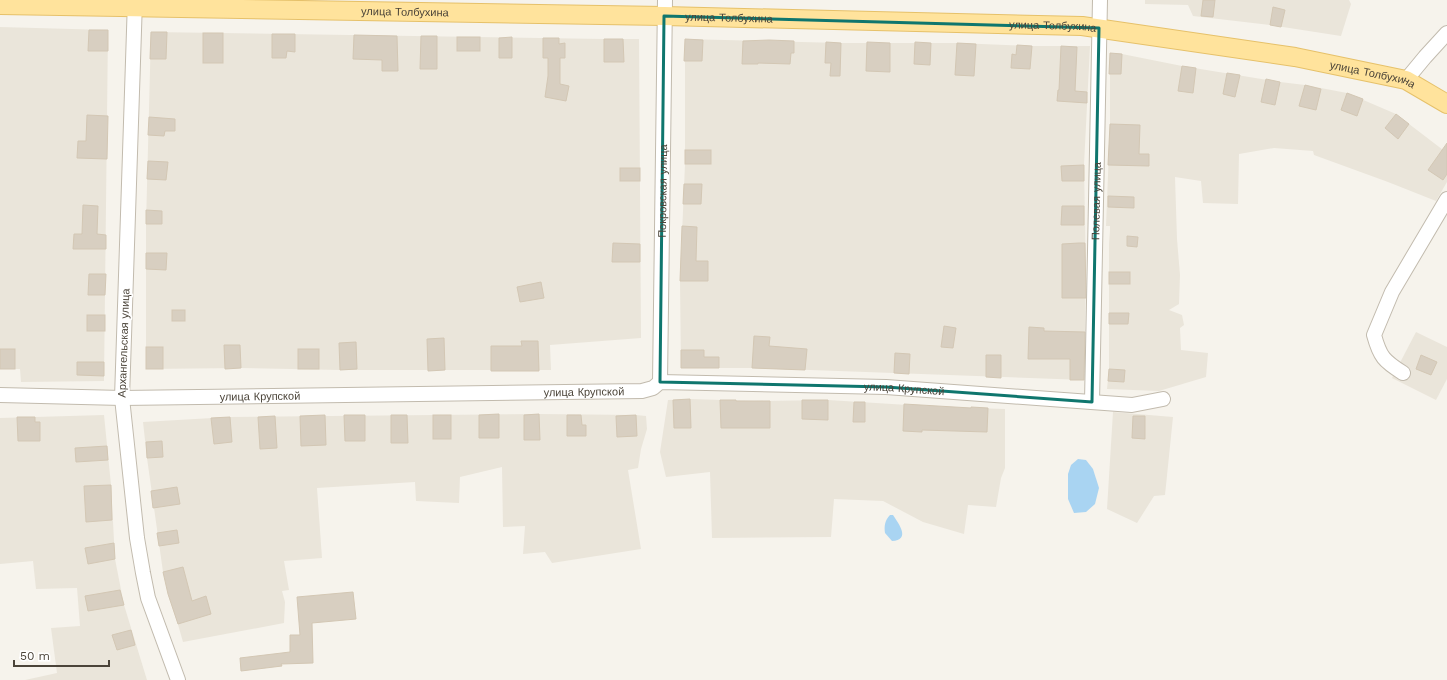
<svg xmlns="http://www.w3.org/2000/svg" width="1447" height="680" viewBox="0 0 1447 680" font-family="'Work Sans',sans-serif">
<rect width="100%" height="100%" fill="#f6f3ec"/>
<!-- residential -->
<g fill="#eae5da">
<polygon points="1145,0 1349,0 1351,4 1341,36 1270,25 1193,16 1188,5 1145,4"/>
<polygon points="0,27 108,30 104,381 21,382 20,369 0,369"/>
<polygon points="151,32 604,39 639,39 641,338 550,345 551,370 340,370 241,368 146,369 146,224"/>
<polygon points="685,39 841,43 957,43 1032,46 1090,46 1084,165 1086,274 1084,380 752,368 681,368 680,281 685,164"/>
<polygon points="1110,53 1122,54 1182,66 1280,82 1305,85 1347,93 1396,114 1447,153 1447,182 1436,201 1388,182 1314,155 1313,151 1274,148 1239,154 1238,204 1203,203 1201,181 1175,177 1177,239 1180,275 1179,304 1169,310 1182,315 1184,325 1180,328 1181,350 1208,353 1206,377 1159,391 1107,389 1109,369 1109,244 1110,230 1110,226 1106,226 1110,124"/>
<polygon points="1416,332 1447,347 1447,379 1436,400 1392,378"/>
<polygon points="690,399 754,401 828,400 940,407 1005,409 1005,468 1001,478 996,507 968,505 964,534 923,522 883,501 834,499 831,537 712,538 710,472 666,477 660,452 668,400"/>
<polygon points="1113,412 1173,417 1165,495 1154,496 1137,523 1107,509"/>
<polygon points="539,414 636,415 646,416 647,429 641,449 638,468 628,470 641,549 552,563 545,552 523,554 525,526 503,527 502,467 460,477 459,503 416,501 415,482 317,488 322,558 284,561 289,590 282,591 285,602 284,623 183,642 163,572 147,458 143,422 230,417"/>
<polygon points="104,415 111,485 115,559 124,605 147,680 25,680 57,673 51,628 80,626 77,588 36,589 33,561 0,564 0,418"/>
</g>
<!-- water -->
<g fill="#a9d4f2">
<polygon points="1078,459 1086,460 1093,469 1099,488 1095,504 1086,512 1074,513 1068,499 1068,474 1071,465"/>
<path d="M890,515H893C899,524 911,540 892,541L885,533C884,526 885,520 890,515Z"/>
</g>
<!-- building -->
<g fill="#d8cfc1" stroke="#d3c7b4">
<polygon points="1203,0 1215,0 1213,17 1201,16"/>
<polygon points="1273,7 1285,10 1281,27 1270,25"/>
<polygon points="89,30 108,30 108,51 88,51"/>
<polygon points="151,32 167,32 166,59 150,59"/>
<rect x="203" y="33" width="20" height="30"/>
<polygon points="272,34 295,34 295,52 287,51 286,58 272,58"/>
<polygon points="354,35 397,36 398,71 382,71 382,60 353,59"/>
<polygon points="421,36 437,36 437,69 420,69"/>
<rect x="457" y="37" width="23" height="14"/>
<polygon points="512,37 512,58 499,58 499,38"/>
<polygon points="543,38 559,38 559,44 565,43 565,58 560,58 560,84 569,86 566,101 545,97 548,76 548,58 543,58"/>
<polygon points="604,39 623,39 624,62 604,62"/>
<polygon points="685,39 703,40 702,61 684,61"/>
<polygon points="769,40 794,41 794,53 791,53 790,64 758,63 758,64 742,64 743,41"/>
<polygon points="826,42 841,43 840,76 830,76 831,63 825,63"/>
<polygon points="867,42 890,43 890,72 866,71"/>
<polygon points="915,42 931,43 930,65 914,64"/>
<polygon points="957,43 976,44 974,76 955,75"/>
<polygon points="1017,45 1032,46 1030,69 1011,68 1012,54 1016,55"/>
<polygon points="1061,46 1077,47 1075,91 1087,92 1087,103 1057,101 1058,90 1059,90"/>
<polygon points="1110,53 1122,54 1121,74 1109,74"/>
<polygon points="1182,66 1196,68 1193,93 1178,91"/>
<polygon points="1227,73 1240,75 1235,97 1223,94"/>
<polygon points="1266,79 1280,82 1275,105 1261,102"/>
<polygon points="1305,85 1321,89 1316,110 1299,106"/>
<polygon points="1347,93 1363,99 1357,116 1341,110"/>
<polygon points="1396,114 1409,124 1398,139 1385,128"/>
<polygon points="87,115 108,116 107,159 77,158 78,141 86,141"/>
<polygon points="149,117 175,119 175,131 165,131 164,136 148,135"/>
<polygon points="1110,124 1140,125 1139,154 1149,154 1149,166 1108,165"/>
<polygon points="1447,143 1447,174 1443,180 1428,170"/>
<rect x="685" y="150" width="26" height="14"/>
<polygon points="148,161 168,162 166,180 147,179"/>
<polygon points="1084,165 1084,181 1062,181 1061,166"/>
<rect x="620" y="168" width="20" height="13"/>
<polygon points="684,184 702,184 701,204 683,204"/>
<polygon points="1108,196 1134,197 1134,208 1108,207"/>
<polygon points="83,205 98,206 97,234 106,235 106,249 73,249 74,234 82,234"/>
<polygon points="1062,206 1084,206 1084,225 1061,225"/>
<polygon points="146,210 162,211 162,224 146,224"/>
<polygon points="682,226 697,227 696,261 708,261 708,281 680,281"/>
<polygon points="1127,236 1138,237 1137,247 1127,246"/>
<polygon points="613,243 640,244 640,262 612,262"/>
<polygon points="1079,243 1085,243 1086,298 1062,298 1062,244"/>
<polygon points="146,253 167,253 166,270 146,269"/>
<rect x="1109" y="272" width="21" height="12"/>
<polygon points="89,274 106,274 105,295 88,295"/>
<polygon points="541,282 544,298 520,302 517,287"/>
<rect x="172" y="310" width="13" height="11"/>
<polygon points="1109,313 1129,313 1128,324 1109,324"/>
<rect x="87" y="315" width="18" height="16"/>
<polygon points="944,326 956,328 953,348 941,347"/>
<polygon points="1029,327 1044,328 1044,331 1085,332 1084,380 1070,380 1070,359 1028,359"/>
<polygon points="754,336 770,337 769,346 807,349 805,370 752,368"/>
<polygon points="444,338 445,370 428,371 427,339"/>
<polygon points="521,341 538,341 539,371 491,371 491,346 522,346"/>
<polygon points="356,342 357,369 340,370 339,343"/>
<polygon points="224,345 240,345 241,368 225,369"/>
<rect x="146" y="347" width="17" height="22"/>
<rect x="0" y="349" width="15" height="20"/>
<rect x="298" y="349" width="21" height="20"/>
<polygon points="681,350 704,350 704,357 719,357 719,368 681,368"/>
<polygon points="895,353 910,354 909,374 894,373"/>
<polygon points="986,355 1001,355 1001,378 986,377"/>
<polygon points="1421,355 1437,362 1431,375 1416,369"/>
<polygon points="77,362 104,362 104,376 77,375"/>
<polygon points="1109,369 1125,370 1124,382 1108,381"/>
<polygon points="690,399 691,428 674,428 673,400"/>
<polygon points="720,400 736,400 736,401 770,401 770,428 721,428"/>
<polygon points="802,400 828,400 828,420 802,419"/>
<polygon points="854,402 865,402 865,422 853,422"/>
<polygon points="904,404 971,408 971,407 988,408 987,432 922,430 922,432 903,431"/>
<polygon points="499,414 499,438 479,438 479,415"/>
<polygon points="539,414 540,440 524,440 524,415"/>
<polygon points="325,415 326,445 301,446 300,416"/>
<polygon points="344,415 365,415 365,441 345,441"/>
<polygon points="391,415 407,415 408,443 391,443"/>
<rect x="433" y="415" width="18" height="24"/>
<polygon points="567,415 581,415 582,425 586,425 586,436 567,436"/>
<polygon points="636,415 637,436 617,437 616,416"/>
<polygon points="275,416 277,448 260,449 258,417"/>
<polygon points="1133,416 1145,416 1145,439 1132,438"/>
<polygon points="17,417 35,417 35,422 40,422 40,441 18,441"/>
<polygon points="230,417 232,442 214,444 211,418"/>
<polygon points="162,441 163,457 147,458 146,442"/>
<polygon points="107,446 108,460 76,462 75,448"/>
<polygon points="111,485 112,520 86,522 84,486"/>
<polygon points="177,487 180,504 153,508 151,491"/>
<polygon points="177,530 179,543 159,546 157,533"/>
<polygon points="114,543 115,559 88,564 85,548"/>
<polygon points="183,567 192,601 206,596 211,614 178,624 168,594 163,572"/>
<polygon points="120,590 124,605 88,611 85,596"/>
<polygon points="353,592 356,619 312,623 313,663 281,664 282,666 241,671 240,658 290,652 290,635 300,635 297,597"/>
<polygon points="131,630 135,645 117,650 112,635"/>
</g>
<g fill="none" stroke-linecap="round" stroke-linejoin="round">
<defs>
<g id="minor">
<polyline points="135,0 122,398 137,538 143,573 148,598 178,680"/>
<polyline points="1406,80 1425,57 1447,33"/>
<path d="M1403,373C1384,361 1380,357 1374,335L1392,292L1447,199"/>
<path id="s1" d="M660,382L665,0"/>
<path id="s2" d="M0,395L122,398L642,391L653,388L660,382L886,387L1132,405L1163,399"/>
<path id="s3" d="M1092,402L1100,0"/>
</g>
<g id="major">
<path id="s4" d="M0,5L664,16L1082,26L1295,57L1406,80L1447,104"/>
</g>
</defs>
<!-- minor casing -->
<use href="#minor" stroke="#c2bbae" stroke-width="16"/>
<!-- major casing -->
<use href="#major" stroke="#e6c16a" stroke-width="20"/>
<!-- minor -->
<use href="#minor" stroke="#fff" stroke-width="14"/>
<!-- major -->
<use href="#major" stroke="#ffe39c" stroke-width="18"/>
</g>
<!-- marked area -->
<path fill="none" stroke="#0f766e" stroke-width="3" stroke-linejoin="round" d="M664,16L1099,28L1092,402L886,387L660,382Z"/>
<g text-anchor="middle" dominant-baseline="central" stroke-width="3.5" stroke-linejoin="round" paint-order="stroke">
<!-- street labels -->
<g font-size="11" fill="#4b4439" stroke="#fff">
<text stroke="none"><textPath href="#s4" startOffset="405">улица Толбухина</textPath></text>
<text stroke="none"><textPath href="#s4" startOffset="729">улица Толбухина</textPath></text>
<text stroke="none"><textPath href="#s4" startOffset="1053">улица Толбухина</textPath></text>
<text stroke="none"><textPath href="#s4" startOffset="1377">улица Толбухина</textPath></text>
<text stroke="none"><textPath href="#s1" startOffset="191">Покровская улица</textPath></text>
<text stroke="none"><textPath href="#s3" startOffset="201">Полевая улица</textPath></text>
<text transform="translate(124 343) rotate(-88)">Архангельская улица</text>
<text stroke="none"><textPath href="#s2" startOffset="907">улица Крупской</textPath></text>
<text stroke="none"><textPath href="#s2" startOffset="584">улица Крупской</textPath></text>
<text stroke="none"><textPath href="#s2" startOffset="260">улица Крупской</textPath></text>
</g>
</g>
<!-- scale -->
<path d="M14 660v6h95v-6" fill="none" stroke="#4b4439" stroke-width="2"/>
<text x="20" y="660" font-size="12" fill="#4b4439" stroke="#ffffff" stroke-width="3" paint-order="stroke">50 m</text>
</svg>
